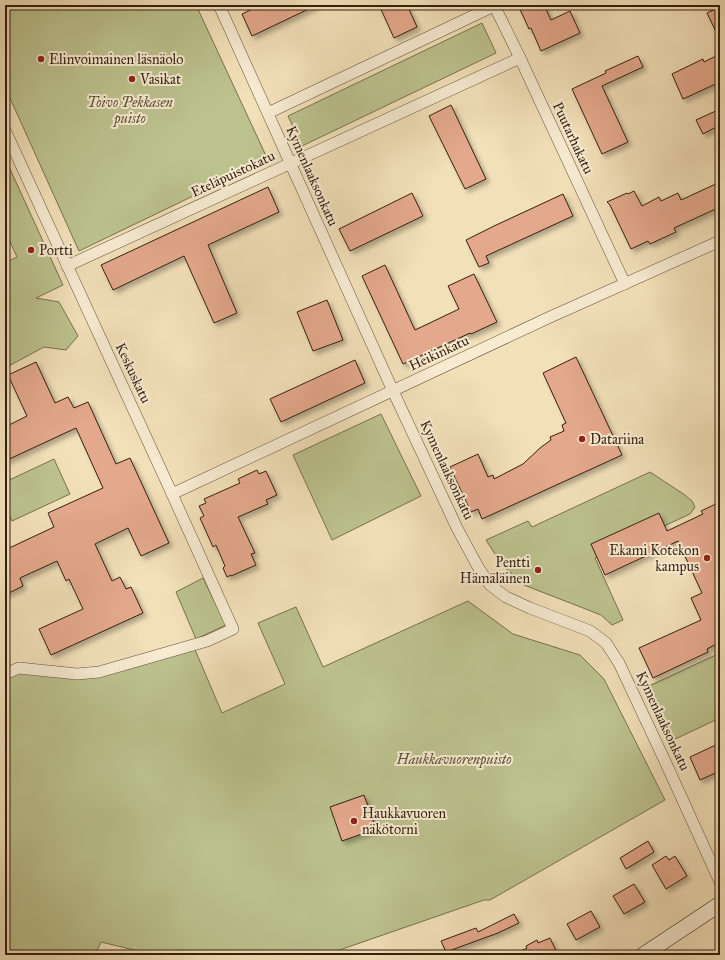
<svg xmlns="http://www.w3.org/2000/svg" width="725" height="960" viewBox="0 0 725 960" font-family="'IM FELL Great Primer',serif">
<defs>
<filter id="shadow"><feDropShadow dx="3.5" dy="3.5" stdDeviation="2" flood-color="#0004"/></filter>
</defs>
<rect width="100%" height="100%" fill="#f2e0b9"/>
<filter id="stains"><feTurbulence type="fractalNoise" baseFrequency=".005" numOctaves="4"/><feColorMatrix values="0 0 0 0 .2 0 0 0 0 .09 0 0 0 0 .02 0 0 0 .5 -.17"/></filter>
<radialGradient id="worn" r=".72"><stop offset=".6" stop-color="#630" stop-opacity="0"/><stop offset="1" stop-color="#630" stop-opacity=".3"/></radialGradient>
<!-- green -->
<g fill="#bcc28e" stroke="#78704e">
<polygon points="5,5 196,5 268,160 79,251 5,87"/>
<polygon points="482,23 496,53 302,146 288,116"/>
<polygon points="5,158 63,285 36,298 59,302 78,336 66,350 44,347 5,368 5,263 17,257 5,231"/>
<polygon points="381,414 421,496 332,540 293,455"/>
<polygon points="54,459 70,494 12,521 5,505 5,482"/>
<polygon points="650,472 685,495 692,501 695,507 690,514 595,558 623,620 612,625 601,615 524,585 502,565 486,540 528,521 532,527"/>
<polygon points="203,578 226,625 196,639 176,592"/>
<polygon points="468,601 513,634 580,655 604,679 665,800 490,900 484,900 325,955 155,955 101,942 95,955 5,955 5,898 8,897 5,890 5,674 19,668 99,672 193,645 222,713 285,684 258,623 296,607 323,667"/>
<polygon points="720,653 720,718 673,740 649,686"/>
</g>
<!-- building -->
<g fill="#e4a88c" stroke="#341f0f" filter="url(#shadow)">
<polygon points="261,5 317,5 252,36 242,14"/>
<polygon points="379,5 407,5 417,27 394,38"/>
<polygon points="518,5 544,5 551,20 570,11 580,33 541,51 531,28 529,29"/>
<polygon points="720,7 720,40 707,13"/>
<polygon points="720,54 720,82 683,99 672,74 703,59 704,62"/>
<polygon points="638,56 643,67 602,86 628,142 602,154 572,89 606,73 605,71"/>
<polygon points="451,105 486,179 465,189 429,116"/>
<polygon points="720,109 720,125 703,134 696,120"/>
<polygon points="720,182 720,207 674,228 676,232 650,244 648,241 631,249 610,205 607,202 627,193 628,194 634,191 642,206 659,197 661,201 678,193 681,200"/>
<polygon points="268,187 279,212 208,245 237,313 214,323 184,256 113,290 101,265"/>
<polygon points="412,193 423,216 350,251 339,229"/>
<polygon points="563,194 573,216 486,256 489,263 479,267 466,240 494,226"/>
<polygon points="385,265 415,330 459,309 448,286 474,274 497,322 471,334 470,333 403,364 362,276"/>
<polygon points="327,300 343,340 313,351 297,312"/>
<polygon points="576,357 622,455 482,519 478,509 471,512 450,467 478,454 488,477 493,475 494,479 523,464 540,448 551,440 550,437 564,431 562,425 566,423 543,373"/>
<polygon points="355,360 365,383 281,422 270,399"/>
<polygon points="36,362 55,403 68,397 74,408 88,402 116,464 130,458 169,543 141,556 128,528 95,544 112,581 120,577 126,589 131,587 143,613 51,655 39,629 83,609 69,579 66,581 57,561 20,578 23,586 5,595 5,550 54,527 48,513 103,488 76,428 5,461 5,427 27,416 8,375"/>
<polygon points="257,470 259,474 266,471 277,495 266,500 268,504 238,517 255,553 251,554 256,565 231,576 231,575 227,577 223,568 225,566 216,545 213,547 200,518 204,516 199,506 206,503 204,499 240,483 238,479"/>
<polygon points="720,502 720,539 715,541 720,552 720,642 707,649 708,652 653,678 639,648 701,620 691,598 702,593 678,541 605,575 591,544 659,513 667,531 703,514 701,511"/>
<polygon points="720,743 720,771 700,780 690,757"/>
<polygon points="364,795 376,829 342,841 330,807"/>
<polygon points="648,841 654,852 626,869 620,858"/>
<polygon points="666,856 669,860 675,856 687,876 666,889 652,865"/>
<polygon points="634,884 645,902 624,914 613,896"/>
<polygon points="591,911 600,927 576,940 567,924"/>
<polygon points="514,914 519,923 498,933 446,952 441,941 476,928 478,932"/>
<polygon points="550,938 558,955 513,955 527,948 526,946 537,940 538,943"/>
</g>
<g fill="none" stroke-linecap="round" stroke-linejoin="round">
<defs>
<g id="street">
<polyline points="219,5 393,391 457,528 478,567 490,585 506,597 530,608 590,631 606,643 619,663 664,759 720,882"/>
<polyline points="494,5 520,58 625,284"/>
<polyline points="268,113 494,6"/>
<polyline points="5,130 168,485 233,629 207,641 99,672 77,674 19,668 5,674"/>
<polyline points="67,266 520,58"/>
<polyline points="172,494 548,318 720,241"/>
</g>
<polyline id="secondary" points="643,955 720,904"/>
</defs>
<!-- street casing -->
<use href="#street" stroke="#644f3a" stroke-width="12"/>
<!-- secondary casing -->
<use href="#secondary" stroke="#341f0f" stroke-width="16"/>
<!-- street -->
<use href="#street" stroke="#f7ebd2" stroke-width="11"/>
<!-- secondary -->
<use href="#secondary" stroke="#f7ebd2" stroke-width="15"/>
</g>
<!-- markers -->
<g fill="#8f2418" stroke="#f7ebd2" stroke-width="1.5">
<circle cx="41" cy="59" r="4"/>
<circle cx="132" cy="79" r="4"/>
<circle cx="31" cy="250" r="4"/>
<circle cx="582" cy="439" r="4"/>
<circle cx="707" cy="558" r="4"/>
<circle cx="538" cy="570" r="4"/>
<circle cx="354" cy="821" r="4"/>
</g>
<g text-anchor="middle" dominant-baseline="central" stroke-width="4" stroke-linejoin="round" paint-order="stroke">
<!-- poi labels -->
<g font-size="14" fill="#341f0f" stroke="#f7ebd2" text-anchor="start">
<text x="49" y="59">Elinvoimainen läsnäolo</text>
<text x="140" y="79">Vasikat</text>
<text x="39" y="250">Portti</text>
<text x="590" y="439">Datariina</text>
<text x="699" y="550" text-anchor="end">Ekami Kotekon<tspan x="699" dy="16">kampus</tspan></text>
<text x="530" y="562" text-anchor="end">Pentti<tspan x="530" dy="16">Hämäläinen</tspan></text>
<text x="362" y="813">Haukkavuoren<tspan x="362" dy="16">näkötorni</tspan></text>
</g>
<!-- park labels -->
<g font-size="14" font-style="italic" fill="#5d5035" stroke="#f7ebd2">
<text x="130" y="102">Toivo Pekkasen<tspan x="130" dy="16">puisto</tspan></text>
<text x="454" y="759">Haukkavuorenpuisto</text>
</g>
<!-- street labels -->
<g font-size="14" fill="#341f0f" stroke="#f7ebd2">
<text transform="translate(573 138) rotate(65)">Puutarhakatu</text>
<text transform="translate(233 174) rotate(-25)">Eteläpuistokatu</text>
<text transform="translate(312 176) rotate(66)">Kymenlaaksonkatu</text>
<text transform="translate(439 353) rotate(-25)">Heikinkatu</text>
<text transform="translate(133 373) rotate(65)">Keskuskatu</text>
<text transform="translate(447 470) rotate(65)">Kymenlaaksonkatu</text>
<text transform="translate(663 721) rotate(65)">Kymenlaaksonkatu</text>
</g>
</g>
<!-- margin -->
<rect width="725" height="960" fill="none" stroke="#f2e0b9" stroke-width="20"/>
<rect x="6" y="6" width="713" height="948" fill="none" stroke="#341f0f" stroke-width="2"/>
<rect x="10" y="10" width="705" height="940" fill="none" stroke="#341f0f"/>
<rect width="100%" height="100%" filter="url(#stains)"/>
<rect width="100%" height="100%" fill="url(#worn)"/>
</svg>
